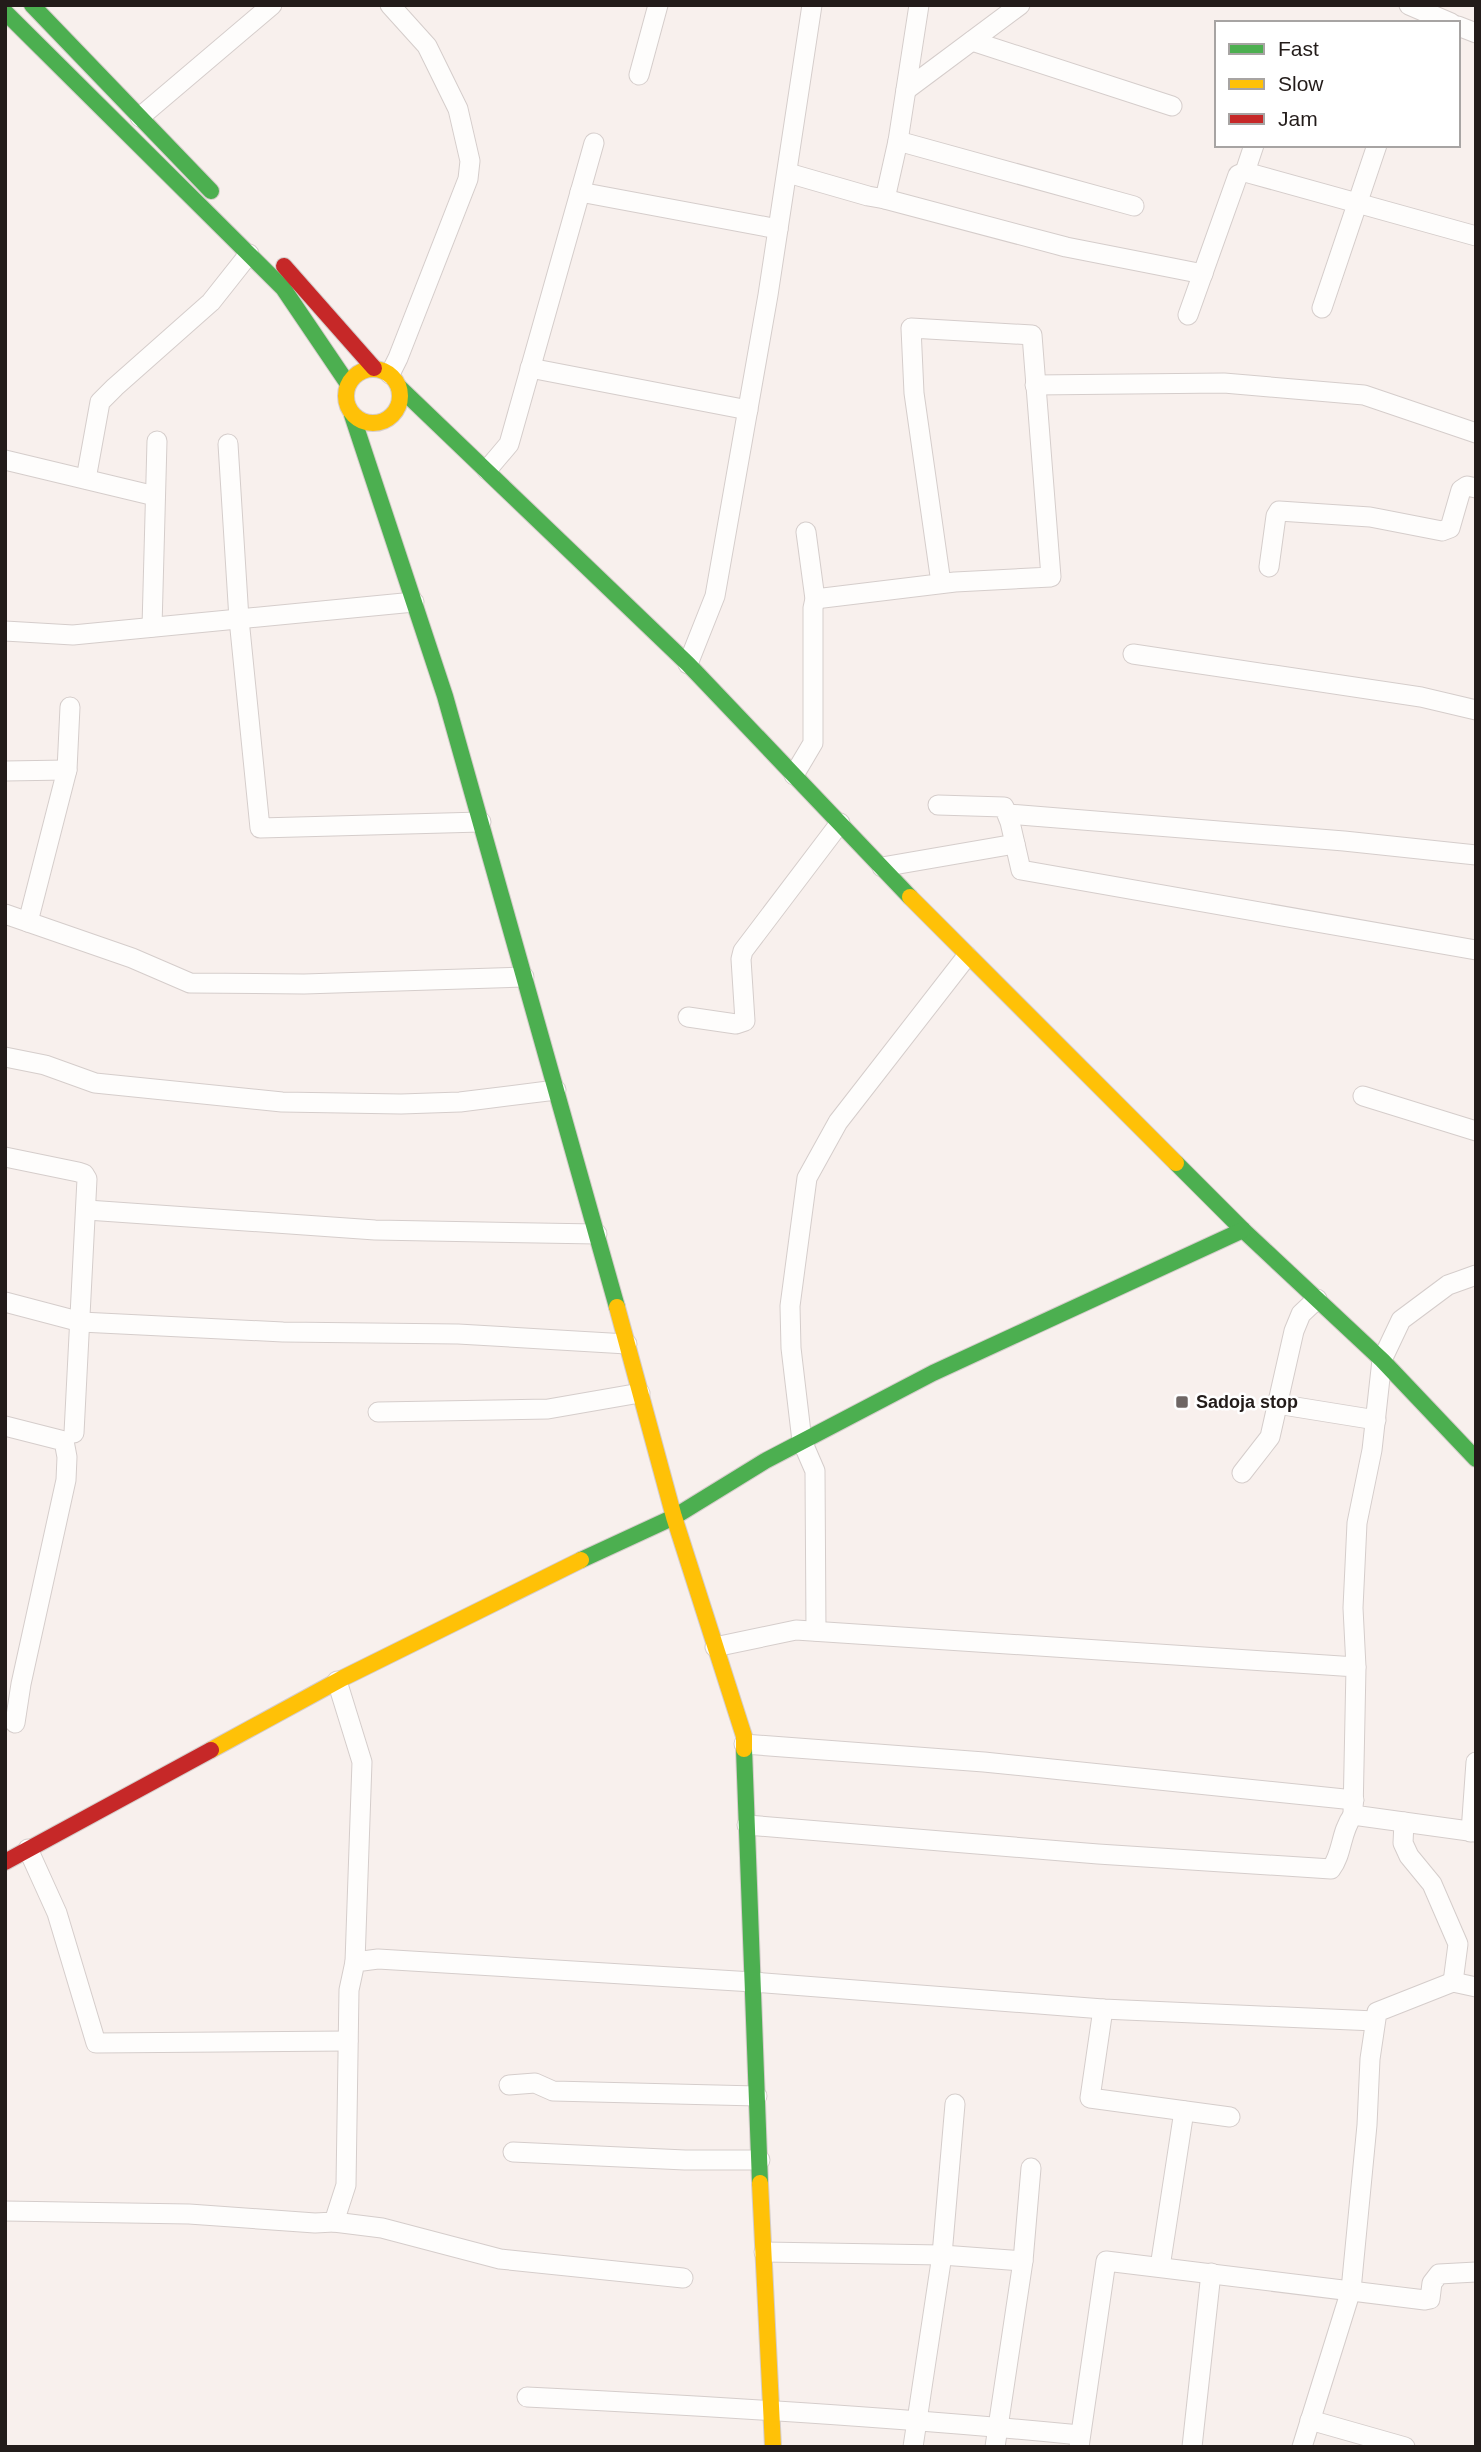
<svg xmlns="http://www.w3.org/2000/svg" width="1481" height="2452" viewBox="0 0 1481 2452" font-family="Arial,sans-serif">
<rect width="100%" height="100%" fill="#f8f0ed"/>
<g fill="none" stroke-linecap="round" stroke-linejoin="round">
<defs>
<g id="street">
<polyline points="1409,5 1451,23"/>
<polyline points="1458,26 1476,33"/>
<polyline points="972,41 1172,106"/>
<polyline points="639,75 658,5"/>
<polyline points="906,90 1020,5"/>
<polyline points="140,117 272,5"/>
<polyline points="898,141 1134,206"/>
<polyline points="1245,172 1254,145"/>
<polyline points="788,173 868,196 885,199 898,141 919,5"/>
<polyline points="580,192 778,229"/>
<polyline points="885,199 1066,247 1203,274"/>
<polyline points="1322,308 1377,145"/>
<polyline points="1188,315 1238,175 1245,172 1476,236"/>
<polyline points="530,368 748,410"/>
<polyline points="390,374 398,358 468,179 470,161 458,109 427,46 390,5"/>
<polyline points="1035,385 1224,383 1364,395 1476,433"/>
<polyline points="228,444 239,619 260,828 481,822"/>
<polyline points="5,460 155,496"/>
<polyline points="487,470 509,444 594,143"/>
<polyline points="86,479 100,402 115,387 211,302 249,254"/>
<polyline points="1269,567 1276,516 1279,511 1370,517 1442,531 1450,528 1461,490 1467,486 1476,488"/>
<polyline points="815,599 955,582 1051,577 1032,335 911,328 914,393 941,583"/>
<polyline points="152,627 157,441"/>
<polyline points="5,631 73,635 414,602"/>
<polyline points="1133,654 1421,697 1476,710"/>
<polyline points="688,664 715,596 768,295 812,5"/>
<polyline points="5,771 67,770"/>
<polyline points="794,775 813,743 813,608 815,599 806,532"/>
<polyline points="938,805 1004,807 1010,822 1021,870 1476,950"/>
<polyline points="1008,814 1344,841 1476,855"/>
<polyline points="882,867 1015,844"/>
<polyline points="5,914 132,958 190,983 304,984 524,977"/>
<polyline points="28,922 67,770 70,707"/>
<polyline points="688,1017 736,1024 745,1021 741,959 743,951 840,823"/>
<polyline points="5,1057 45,1065 95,1083 282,1102 401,1104 460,1102 556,1090"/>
<polyline points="1363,1096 1476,1131"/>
<polyline points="5,1157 78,1172 84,1174 87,1179 74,1433"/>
<polyline points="87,1210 375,1230 597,1234"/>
<polyline points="5,1302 81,1322 283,1332 458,1334 627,1344"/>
<polyline points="1277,1404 1376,1420"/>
<polyline points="378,1412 548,1409 640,1393"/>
<polyline points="5,1426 64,1441 67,1457 66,1480 21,1684 15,1723"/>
<polyline points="1242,1473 1270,1437 1294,1331 1301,1314 1317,1299"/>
<polyline points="816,1631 815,1471 802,1441 791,1348 790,1306 807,1178 838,1122 967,956"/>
<polyline points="715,1647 796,1630 1356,1667 1353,1815 1476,1832"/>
<polyline points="1356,1667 1353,1608 1357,1523 1372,1450 1382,1360 1401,1320 1448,1285 1476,1275"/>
<polyline points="337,1681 362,1762 355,1962"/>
<polyline points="744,1744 984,1762 1354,1800"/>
<polyline points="1404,1822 1403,1843 1409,1856 1432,1884 1458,1944 1453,1982"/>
<path d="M747,1825L1098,1854L1331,1869C1343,1853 1340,1833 1353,1815"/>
<polyline points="1471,1832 1476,1762"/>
<polyline points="28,1849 57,1913 96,2043 348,2041"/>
<polyline points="1103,2009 1090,2098 1230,2117"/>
<polyline points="509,2085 535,2083 553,2091 757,2096"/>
<polyline points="513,2152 685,2160 760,2160"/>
<polyline points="5,2211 189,2214 315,2223 334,2222 346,2185 349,1990 355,1962 378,1959 753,1982 1103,2009 1375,2021"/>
<polyline points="334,2222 382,2228 500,2259 683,2278"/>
<polyline points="764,2252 942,2255 1023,2261"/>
<polyline points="1160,2267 1184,2111"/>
<path d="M527,2397C712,2406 896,2417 1080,2435"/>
<polyline points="1310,2420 1405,2447"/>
<polyline points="913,2447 942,2255 955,2104"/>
<polyline points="995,2447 1023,2261 1031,2168"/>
<polyline points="1079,2447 1106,2261 1425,2300 1430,2299 1432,2283 1439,2274 1476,2272"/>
<polyline points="1192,2447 1211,2273"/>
<polyline points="1302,2447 1351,2290 1367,2125 1370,2059 1377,2012 1453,1982 1476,1987"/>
</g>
<g id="fast">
<polyline points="32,5 211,191"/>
<polyline points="5,12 283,288 348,384"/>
<polyline points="399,387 688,664 910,897"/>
<polyline points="352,415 445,696 617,1307"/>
<polyline points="1176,1163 1243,1230 1382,1360 1476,1459"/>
<polyline points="581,1560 674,1517 765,1461 933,1373 1243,1230"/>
<polyline points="744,1749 760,2183"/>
</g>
<g id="slow">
<circle cx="373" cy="396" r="27"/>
<polyline points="910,897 1176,1163"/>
<polyline points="617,1307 674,1517 744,1736 744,1749"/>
<polyline points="211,1750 343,1678 581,1560"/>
<polyline points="760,2183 773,2447"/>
</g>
<g id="jam">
<polyline points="284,266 374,368"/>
<polyline points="5,1862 211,1750"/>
</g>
</defs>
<!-- street casing -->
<use href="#street" stroke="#d5cdcb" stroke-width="21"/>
<!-- fast casing -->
<use href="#fast" stroke="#d5cdcb" stroke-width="18"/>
<!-- slow casing -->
<use href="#slow" stroke="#d5cdcb" stroke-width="18"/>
<!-- jam casing -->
<use href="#jam" stroke="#d5cdcb" stroke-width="18"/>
<!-- street -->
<use href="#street" stroke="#fefdfc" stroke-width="19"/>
<!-- fast -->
<use href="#fast" stroke="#4caf50" stroke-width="16"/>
<!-- slow -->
<use href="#slow" stroke="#ffc107" stroke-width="16"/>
<!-- jam -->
<use href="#jam" stroke="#c62828" stroke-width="16"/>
</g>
<!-- markers -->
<rect fill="#6e6664" stroke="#fff" stroke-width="2.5" x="1175" y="1395" width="14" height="14" rx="3.5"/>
<g text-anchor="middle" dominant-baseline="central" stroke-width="5" stroke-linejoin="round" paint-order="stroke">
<!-- poi labels -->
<g font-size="18" font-weight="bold" fill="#231c1a" stroke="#fff" text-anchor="start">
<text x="1196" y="1402">Sadoja stop</text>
</g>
</g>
<!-- border -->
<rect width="1481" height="2452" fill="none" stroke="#231c1a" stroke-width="14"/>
<!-- legend -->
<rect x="1215" y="21" width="245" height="126" fill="#ffffff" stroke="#a7a4a3" stroke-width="2"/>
<rect x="1229" y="44" width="35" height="10" fill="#4caf50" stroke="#a7a4a3" stroke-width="2"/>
<text x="1278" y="56" font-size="21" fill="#231c1a">Fast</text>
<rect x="1229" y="79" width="35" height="10" fill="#ffc107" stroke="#a7a4a3" stroke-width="2"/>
<text x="1278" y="91" font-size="21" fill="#231c1a">Slow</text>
<rect x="1229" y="114" width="35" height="10" fill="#c62828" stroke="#a7a4a3" stroke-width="2"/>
<text x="1278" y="126" font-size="21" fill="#231c1a">Jam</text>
</svg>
